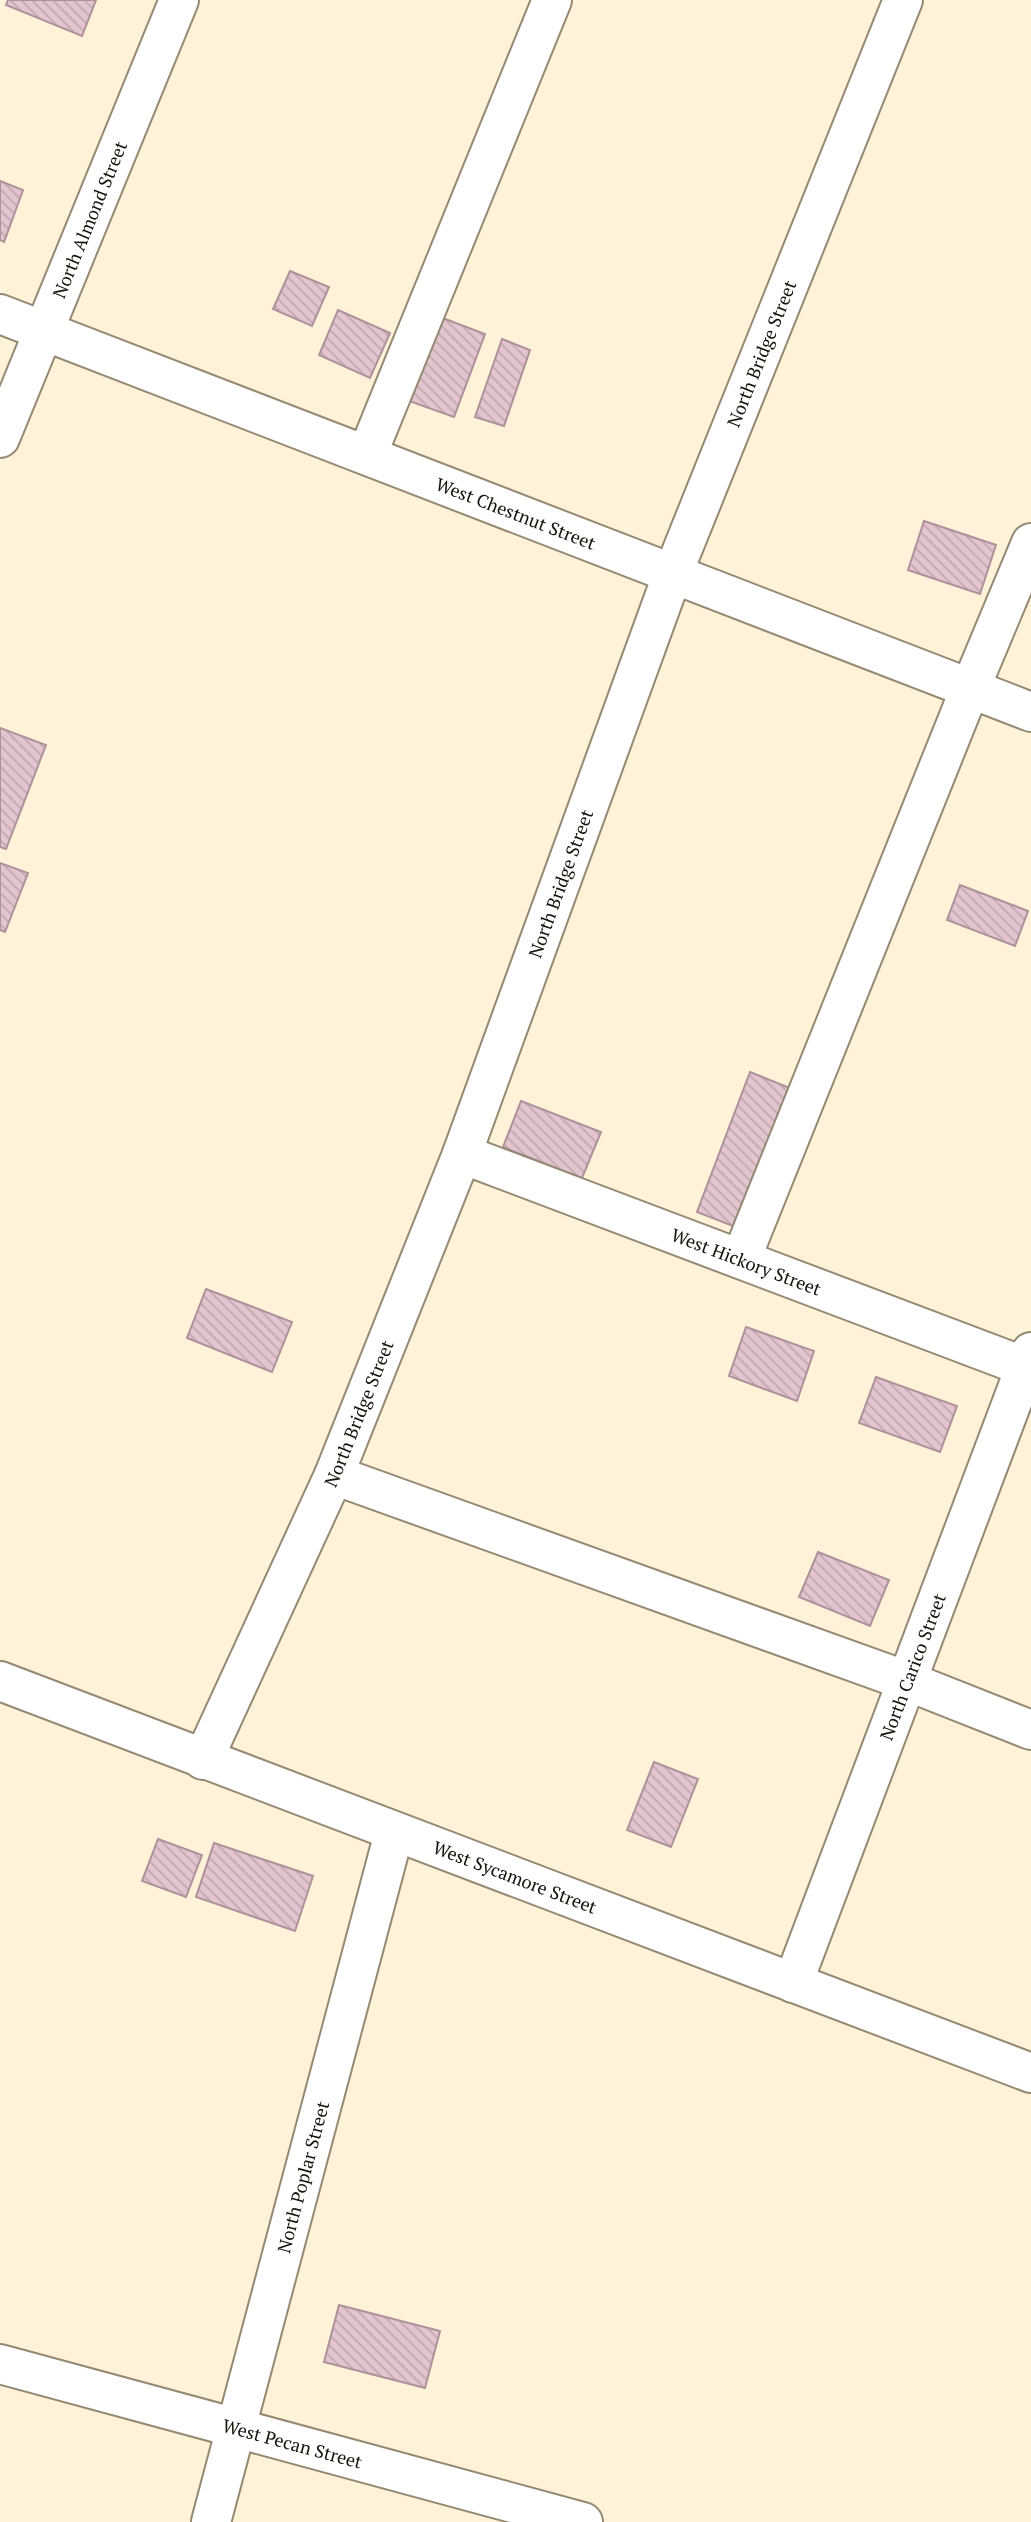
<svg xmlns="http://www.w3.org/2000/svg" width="1031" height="2522" viewBox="0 0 1031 2522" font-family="'PT Serif',serif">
<defs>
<pattern id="building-back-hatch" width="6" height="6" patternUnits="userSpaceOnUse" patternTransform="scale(1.75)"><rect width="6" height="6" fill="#e2c5ce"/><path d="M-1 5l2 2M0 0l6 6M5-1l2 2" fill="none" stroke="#c1a8b0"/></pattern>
</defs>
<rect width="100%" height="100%" fill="#fff2d9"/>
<!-- building -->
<g fill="url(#building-back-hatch)" stroke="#ad929a" stroke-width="2">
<polygon points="8,0 96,0 82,36 6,5"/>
<polygon points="0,181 23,190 4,242 0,240"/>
<polygon points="290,271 329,287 312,326 273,309"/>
<polygon points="338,310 390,333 370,378 319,355"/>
<polygon points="440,317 485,334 454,417 409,401"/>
<polygon points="502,339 530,350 504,426 475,417"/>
<polygon points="924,521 996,545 980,594 908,570"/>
<polygon points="0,728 46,745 6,849 0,847"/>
<polygon points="0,863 28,873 5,932 0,930"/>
<polygon points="960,885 1028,911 1015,946 947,920"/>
<polygon points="750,1072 790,1088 738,1228 697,1212"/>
<polygon points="521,1101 601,1132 582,1178 503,1147"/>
<polygon points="206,1289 292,1322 272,1372 187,1338"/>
<polygon points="746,1327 814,1351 797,1401 729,1376"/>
<polygon points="876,1377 957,1406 940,1452 859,1423"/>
<polygon points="818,1552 889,1580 870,1626 799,1597"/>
<polygon points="654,1762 698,1779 671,1847 627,1830"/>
<polygon points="158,1839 202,1855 186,1897 142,1881"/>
<polygon points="214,1843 313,1876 295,1931 196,1897"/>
<polygon points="339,2305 440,2331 425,2388 324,2362"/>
</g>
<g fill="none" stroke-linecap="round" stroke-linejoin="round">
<defs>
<g id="minor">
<path id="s1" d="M0,314L1031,712"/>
<path id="s2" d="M0,438L179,0"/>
<polyline points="367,455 552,0"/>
<path id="s3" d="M462,1154L1031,1369"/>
<polyline points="741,1259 970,689 1031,543"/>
<polyline points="334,1475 907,1681 1031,1730"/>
<path id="s4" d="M0,1681L1031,2073"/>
<path id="s5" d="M203,1760L334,1475L462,1154L673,573L903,0"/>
<path id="s6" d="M793,1983L1031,1352"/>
<path id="s7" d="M0,2364L583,2522"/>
<path id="s8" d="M211,2522L394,1833"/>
</g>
</defs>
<!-- minor casing -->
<use href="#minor" stroke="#948973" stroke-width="42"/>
<!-- minor -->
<use href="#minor" stroke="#fff" stroke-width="38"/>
</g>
<g text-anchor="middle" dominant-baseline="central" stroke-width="6" stroke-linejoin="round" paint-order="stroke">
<!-- street labels -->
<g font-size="18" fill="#16120a" stroke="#fff">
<text stroke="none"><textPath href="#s2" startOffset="236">North Almond Street</textPath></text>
<text stroke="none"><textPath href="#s5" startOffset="1514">North Bridge Street</textPath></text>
<text stroke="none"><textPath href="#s1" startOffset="553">West Chestnut Street</textPath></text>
<text stroke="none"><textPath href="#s5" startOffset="947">North Bridge Street</textPath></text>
<text stroke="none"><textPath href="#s3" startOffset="304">West Hickory Street</textPath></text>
<text stroke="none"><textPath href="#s5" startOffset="380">North Bridge Street</textPath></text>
<text stroke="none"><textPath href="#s6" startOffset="338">North Carico Street</textPath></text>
<text stroke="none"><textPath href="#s4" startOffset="551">West Sycamore Street</textPath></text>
<text stroke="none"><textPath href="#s8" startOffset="357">North Poplar Street</textPath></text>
<text stroke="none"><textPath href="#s7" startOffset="303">West Pecan Street</textPath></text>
</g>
</g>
</svg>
